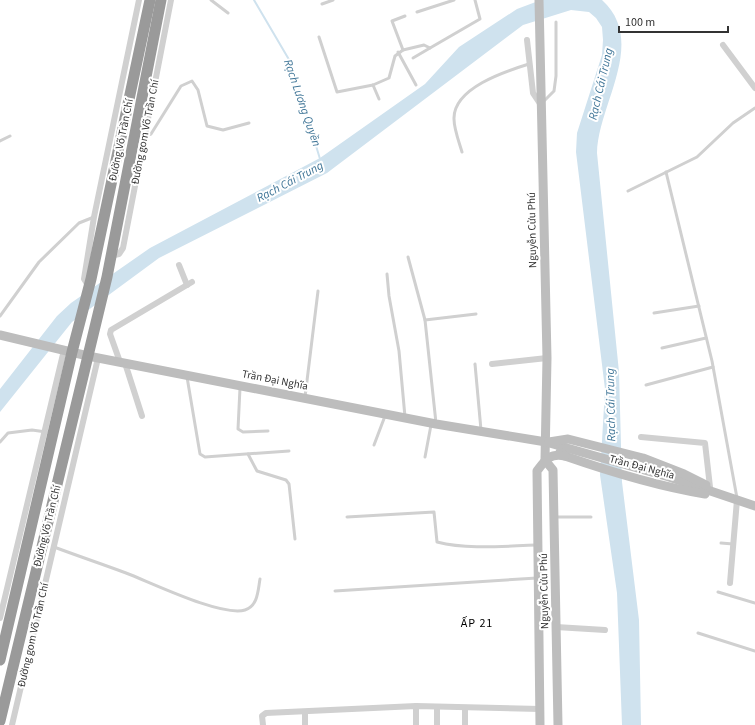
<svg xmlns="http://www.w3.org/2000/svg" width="755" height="725" viewBox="0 0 755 725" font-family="'Source Sans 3',sans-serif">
<rect width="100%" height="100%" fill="#fff"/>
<!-- water -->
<path fill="#cfe2ee" d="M541,0H602C648,42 598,104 597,153L619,372L622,482L639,620L641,725H622L617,593L600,475L605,389L576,152L577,133L602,55L603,40L602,27L596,18L589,12L571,10L523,25L327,173L159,258L72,322L0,412V389L57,316L71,303L150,248L320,158L425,84L459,47L517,9Z"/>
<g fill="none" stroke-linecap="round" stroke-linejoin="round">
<!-- stream -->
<polyline stroke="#cfe2ee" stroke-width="2" points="254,0 291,63 320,159"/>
<!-- lane -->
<g stroke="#d0d0d0" stroke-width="3">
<polyline points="211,0 228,13"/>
<polyline points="322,4 333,0"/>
<polyline points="417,12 454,0"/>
<polyline points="319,37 337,92 373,85 389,78 395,56 403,50 424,45 430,48 480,19 475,0"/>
<polyline points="403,50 392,21 405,16"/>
<polyline points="398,52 416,85"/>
<polyline points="413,58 430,48"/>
<polyline points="373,85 379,99"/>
<polyline points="543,102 554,91 556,76 556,22"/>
<polyline points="145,136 151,134 181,86 192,81 198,90 207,126 223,130 249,123"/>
<polyline points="0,141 10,136"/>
<path d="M462,152C459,142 454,129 454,119C453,88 506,71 529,64"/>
<polyline points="666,172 712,361 737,498"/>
<polyline points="628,191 697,157 733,123 755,108"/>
<polyline points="408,257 425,320 436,423"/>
<polyline points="387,274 389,296 399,351 405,417"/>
<polyline points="654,313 699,306"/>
<polyline points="0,316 39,262 79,223 94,217"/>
<polyline points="425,320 476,314"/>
<polyline points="662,348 706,338"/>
<polyline points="475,364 481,430"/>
<polyline points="187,377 200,454 205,457 289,451"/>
<polyline points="646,385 713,367"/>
<polyline points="240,388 238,429 243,432 268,431"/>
<polyline points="305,397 318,291"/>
<polyline points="0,442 8,433 32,430 46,432"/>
<polyline points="374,445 385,416"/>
<polyline points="248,454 257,471 286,480 289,484 295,539"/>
<polyline points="425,457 431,425"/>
<path d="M347,517L434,512L437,542C469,550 504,546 536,545"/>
<polyline points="554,517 591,517"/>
<polyline points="721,543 733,544"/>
<path d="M54,547C78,556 102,564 126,573C150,582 221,617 245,610C258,606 258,590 260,579"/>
<polyline points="335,591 537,578"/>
<polyline points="718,592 755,603"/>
<polyline points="698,633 755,651"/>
</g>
<!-- street -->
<g stroke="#d0d0d0" stroke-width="6">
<polyline points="527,40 533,93 541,105"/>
<polyline points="723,45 755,88"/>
<polyline points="110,256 119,254 123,248 171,0"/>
<polyline points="179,265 187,285"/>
<polyline points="89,287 84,279 94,217 139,0"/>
<polyline points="120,362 110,334 111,330 192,282"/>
<polyline points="125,363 142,416"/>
<polyline points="492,364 547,358"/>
<polyline points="641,437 705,443 710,487"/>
<polyline points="730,583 737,500"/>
<polyline points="0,618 64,350"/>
<polyline points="556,627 605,630"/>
<polyline points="437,707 437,725"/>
<polyline points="305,712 305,725"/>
<polyline points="12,725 98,358"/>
<polyline points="263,725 262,716 266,713 416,706 540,709"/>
<polyline points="416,725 416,706"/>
<polyline points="465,725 465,708"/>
</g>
<!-- secondary -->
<g stroke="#bdbdbd" stroke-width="9">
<polyline points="539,0 547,358 545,460 553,470 558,725"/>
<polyline points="0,335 88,356 436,424 546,442 669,477 755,506"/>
<polyline points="549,442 568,439 643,458 684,474 706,485"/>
<path d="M560,452L565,456C611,472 656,486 705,494"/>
<path d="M540,725L537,471C546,459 550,453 565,456"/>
</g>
<!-- highway -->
<g stroke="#9a9a9a" stroke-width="11">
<polyline points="0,660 72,352 91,279 150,0"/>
<polyline points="0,721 107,277 161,0"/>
</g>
</g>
<g text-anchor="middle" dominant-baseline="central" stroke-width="4" stroke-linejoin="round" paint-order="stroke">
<!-- street labels -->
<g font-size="11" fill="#333" stroke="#fff">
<text transform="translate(145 132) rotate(-79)">Đường gom Võ Trần Chí</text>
<text transform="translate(121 140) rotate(-78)">Đường Võ Trần Chí</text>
<text transform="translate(532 230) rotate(-91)">Nguyễn Cửu Phú</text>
<text transform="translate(275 380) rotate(11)">Trần Đại Nghĩa</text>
<text transform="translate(642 467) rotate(15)">Trần Đại Nghĩa</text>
<text transform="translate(47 526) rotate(-76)">Đường Võ Trần Chí</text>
<text transform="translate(544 591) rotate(-91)">Nguyễn Cửu Phú</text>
<text transform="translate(33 635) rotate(-77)">Đường gom Võ Trần Chí</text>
</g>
<!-- water labels -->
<g font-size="12" font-style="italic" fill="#3f7597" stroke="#fff">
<text transform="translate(601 84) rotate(-77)">Rạch Cái Trung</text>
<text transform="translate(302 103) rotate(71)">Rạch Lương Quyền</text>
<text transform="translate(290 182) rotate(-28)">Rạch Cái Trung</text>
<text transform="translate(611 405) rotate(-91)">Rạch Cái Trung</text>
</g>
<!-- neighbourhood labels -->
<g font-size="12" letter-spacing="1" fill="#000" stroke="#fff">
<text x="477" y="623">ẤP 21</text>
</g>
</g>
<!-- scale -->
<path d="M619 26v6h109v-6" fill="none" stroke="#333333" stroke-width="2"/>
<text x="625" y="26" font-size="12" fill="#333333" stroke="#ffffff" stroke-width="3" paint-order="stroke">100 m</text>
</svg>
